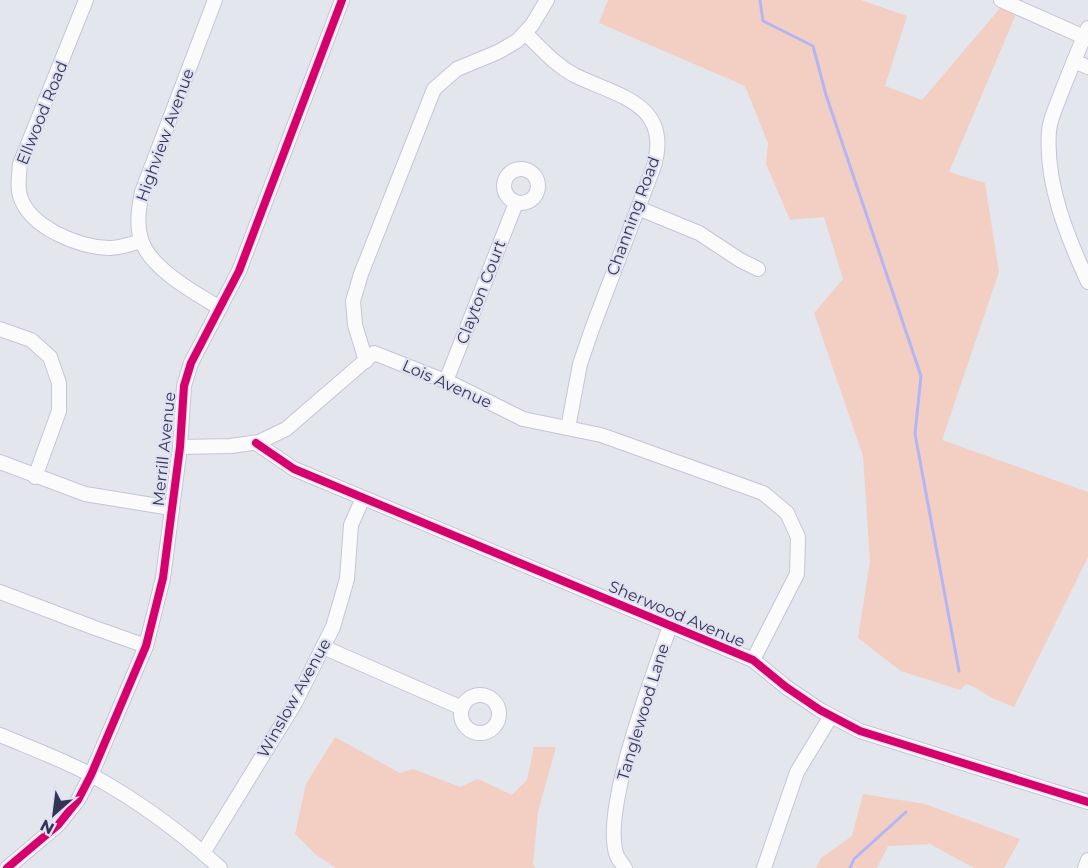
<svg xmlns="http://www.w3.org/2000/svg" width="1088" height="868" viewBox="0 0 1088 868" font-family="Montserrat,sans-serif">
<rect width="100%" height="100%" fill="#e4e6ee"/>
<!-- green -->
<g fill="#f2cec3">
<polygon points="608,0 861,0 907,16 885,86 922,100 1007,0 1022,0 949,172 985,183 999,272 942,440 1088,492 1088,557 1014,707 992,698 974,687 966,684 960,690 901,671 858,638 870,561 863,456 814,313 843,279 824,217 790,220 766,164 768,143 745,86 599,23"/>
<polygon points="335,737 400,773 413,769 460,787 478,779 512,795 527,780 534,747 556,747 538,812 533,864 535,868 336,868 315,854 295,834 306,784"/>
<polygon points="863,794 925,804 1020,839 1004,868 974,868 930,844 888,846 877,868 816,868 821,858 852,836"/>
</g>
<g fill="none" stroke-linecap="round" stroke-linejoin="round">
<!-- stream -->
<g stroke="#b4b6f4" stroke-width="3">
<polyline points="760,0 763,21 813,46 826,95 921,376 915,434 959,671"/>
<polyline points="850,868 854,859 906,812"/>
</g>
<defs>
<g id="minor">
<path d="M86,0L20,164C19,175 17,186 20,196C30,228 79,247 109,248C120,248 131,244 141,241"/>
<path d="M215,0L142,192C139,207 136,224 141,239C149,268 195,293 220,308"/>
<polyline points="1001,0 1084,37"/>
<path d="M1088,28C1078,50 1069,73 1060,96C1056,107 1050,119 1049,131C1045,183 1067,236 1088,282"/>
<path d="M525,33C541,48 554,64 574,75C617,96 672,103 654,166L592,329L580,364L568,428"/>
<polyline points="1074,61 1088,67"/>
<circle cx="521" cy="186" r="17"/>
<polyline points="638,208 699,233 740,260 758,269"/>
<polyline points="0,329 31,340 50,357 59,383 59,411 35,477"/>
<polyline points="366,361 355,325 353,301 361,274 434,89 457,69 498,52 517,41 532,25 547,0"/>
<polyline points="446,381 516,203"/>
<polyline points="256,443 294,469 753,660 786,687 820,710 860,731 1088,802"/>
<polyline points="180,447 231,446 259,442 286,429 374,353 455,385 523,419 601,435 763,493 787,513 798,537 797,574 753,660"/>
<polyline points="0,462 85,494 171,508"/>
<polyline points="0,592 95,628 146,646"/>
<polyline points="323,647 462,708"/>
<circle cx="480" cy="714" r="19"/>
<path d="M0,735C31,748 64,760 93,776C138,801 182,833 220,868"/>
<polyline points="203,853 295,703 333,627 347,579 351,525 363,498"/>
<polyline points="7,868 58,825 78,800 91,775 146,646 163,578 180,447 184,386 191,363 239,271 342,0"/>
<path d="M625,868C622,864 619,860 617,856C600,812 654,673 670,626"/>
<polyline points="764,868 797,772 831,716"/>
<polyline points="1085,868 1088,860"/>
</g>
</defs>
<!-- minor casing -->
<use href="#minor" stroke="#c3c5d8" stroke-width="16"/>
<!-- minor -->
<use href="#minor" stroke="#fbfbfc" stroke-width="14"/>
<defs>
<g id="cycleway">
<polyline points="256,443 294,469 753,660 786,687 820,710 860,731 1088,802"/>
<polyline points="7,868 58,825 78,800 91,775 146,646 163,578 180,447 184,386 191,363 239,271 342,0"/>
</g>
</defs>
<!-- cycleway casing -->
<use href="#cycleway" stroke="#e0e2f2" stroke-width="11"/>
<!-- cycleway -->
<use href="#cycleway" stroke="#d6006c" stroke-width="8"/>
</g>
<g text-anchor="middle" dominant-baseline="central" stroke-width="4.5" stroke-linejoin="round" paint-order="stroke">
<!-- street labels -->
<g font-size="16" fill="#343554" stroke="#e0e2f2">
<text transform="translate(42 113) rotate(-68)">Ellwood Road</text>
<text transform="translate(165 135) rotate(-70)">Highview Avenue</text>
<text transform="translate(633 216) rotate(-70)">Channing Road</text>
<text transform="translate(481 292) rotate(-69)">Clayton Court</text>
<text transform="translate(447 384) rotate(24)">Lois Avenue</text>
<text transform="translate(164 449) rotate(-84)">Merrill Avenue</text>
<text transform="translate(677 614) rotate(23)">Sherwood Avenue</text>
<text transform="translate(294 698) rotate(-61)">Winslow Avenue</text>
<text transform="translate(643 712) rotate(-73)">Tanglewood Lane</text>
</g>
</g>
<!-- north arrow -->
<g transform="translate(54 814) rotate(208)" stroke="#e0e2f2" stroke-width="4.5" paint-order="stroke">
<path d="M0-4.5L10 22L0 15L-10 22Z" fill="#343554"/>
<text y="-9" font-size="16" font-weight="bold" text-anchor="middle" fill="#343554">N</text>
</g>
</svg>
